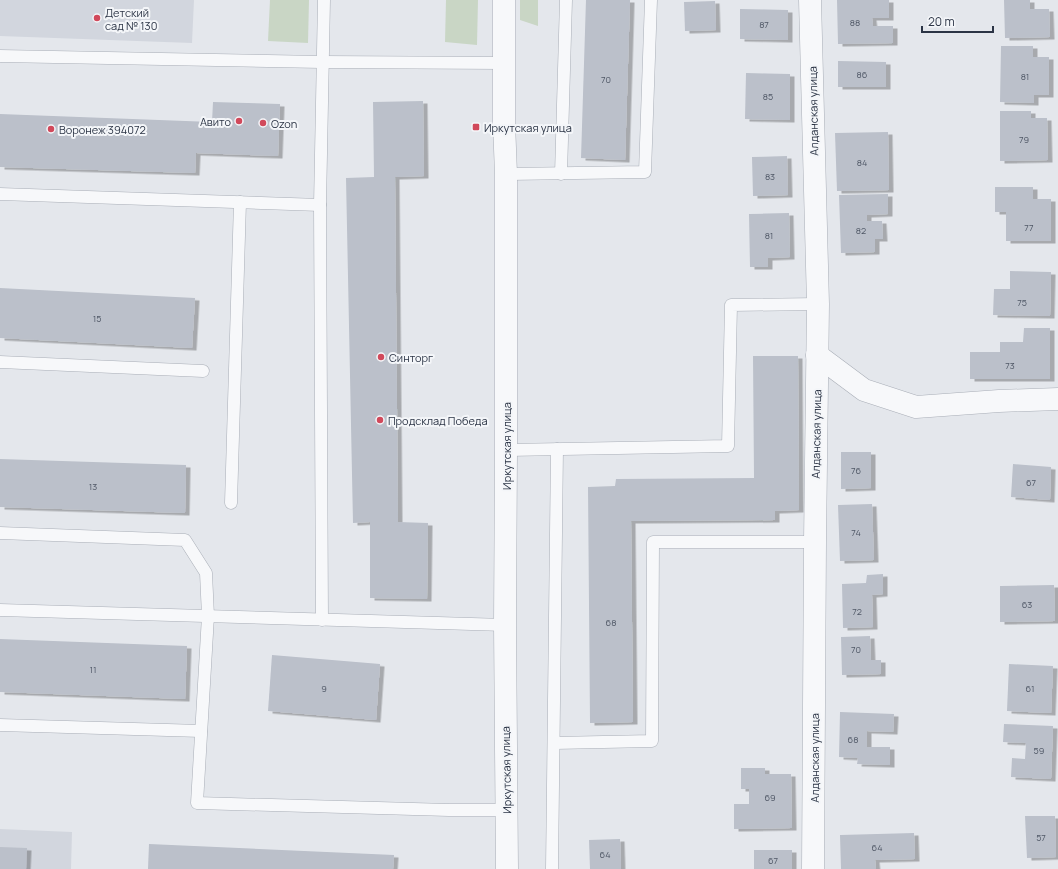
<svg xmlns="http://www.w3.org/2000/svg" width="1058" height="869" viewBox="0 0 1058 869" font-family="Manrope,sans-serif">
<defs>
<filter id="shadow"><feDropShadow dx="4.5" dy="2.5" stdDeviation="0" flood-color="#0004"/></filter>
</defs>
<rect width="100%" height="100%" fill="#e4e7ec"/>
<!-- built -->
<g fill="#d2d6de">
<polygon points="0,0 194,0 192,43 0,36"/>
<polygon points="0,829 72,832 71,869 0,869"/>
</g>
<!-- green -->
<g fill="#c9d6c5">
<polygon points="270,0 309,0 308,43 268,41"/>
<polygon points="446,0 478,0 477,45 445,42"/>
<polygon points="520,0 538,0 538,26 520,20"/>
</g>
<!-- building -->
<g fill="#bbc0ca" filter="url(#shadow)">
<polygon points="586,0 630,0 625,160 581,158"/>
<polygon points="837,0 889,0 889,18 872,18 873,26 893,26 893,43 838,44"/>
<polygon points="1004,0 1030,0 1030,9 1049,9 1050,37 1005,38"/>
<polygon points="715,1 716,30 685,31 684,2"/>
<polygon points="740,9 788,10 788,40 740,39"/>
<polygon points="1001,46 1033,46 1033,57 1049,57 1049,95 1034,95 1034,103 1000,102"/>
<polygon points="838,61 886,62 886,87 838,87"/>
<polygon points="746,73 790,74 790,120 745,119"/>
<polygon points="423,101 424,176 395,177 398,522 428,523 427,599 370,598 370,522 353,523 346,178 374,177 373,102"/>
<polygon points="213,102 280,104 278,156 196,153 195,173 0,167 0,114 212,122"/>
<polygon points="1000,111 1031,111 1031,118 1047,118 1048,160 1000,161"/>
<polygon points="888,132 889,190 837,191 835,133"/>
<polygon points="787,156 788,195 753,196 752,157"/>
<polygon points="995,187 1033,187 1033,199 1051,199 1051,241 1006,241 1006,212 995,212"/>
<polygon points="888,194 888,214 867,215 867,221 882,221 883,239 875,239 875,252 841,253 839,195"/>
<polygon points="789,213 790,257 768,258 768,267 750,267 749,214"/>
<polygon points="1010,271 1051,272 1050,316 993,315 994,289 1010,289"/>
<polygon points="0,288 195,298 192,348 0,338"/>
<polygon points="1024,328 1050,328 1050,379 970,379 970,352 1000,352 1000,342 1023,342"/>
<polygon points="753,356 798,356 799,510 775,511 775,520 631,521 633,722 590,723 588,487 615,486 616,479 754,478"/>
<polygon points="841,452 871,452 871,488 841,489"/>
<polygon points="0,459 186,465 185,513 0,507"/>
<polygon points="1013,464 1051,467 1050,500 1011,497"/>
<polygon points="872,504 874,560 840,561 838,505"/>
<polygon points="883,574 883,594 872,595 873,627 843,628 842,584 866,583 867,575"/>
<polygon points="1054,585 1055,621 1000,622 1000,586"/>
<polygon points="870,636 871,660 881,660 881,674 842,675 841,637"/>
<polygon points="0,639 187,646 185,699 0,692"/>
<polygon points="272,655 380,664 376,720 268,711"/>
<polygon points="1009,664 1053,666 1051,713 1007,711"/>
<polygon points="840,712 894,714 893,732 867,731 867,747 890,747 890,765 857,764 858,758 839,757"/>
<polygon points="1004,724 1053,726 1051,779 1011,777 1012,758 1025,759 1026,743 1003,742"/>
<polygon points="741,768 765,768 765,774 791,774 792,828 734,829 734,804 749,804 749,789 741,789"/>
<polygon points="1025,816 1055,816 1056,857 1027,858"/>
<polygon points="914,833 915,859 875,860 876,869 841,869 840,835"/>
<polygon points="620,839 621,869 590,869 589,840"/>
<polygon points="149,844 394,855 393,869 148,869"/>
<polygon points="0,847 27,848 26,869 0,869"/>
<rect x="754" y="850" width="38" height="19"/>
</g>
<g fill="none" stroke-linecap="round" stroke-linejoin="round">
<defs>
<g id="service">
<polyline points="0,56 322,62 504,63"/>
<polyline points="506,174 645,172 651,0"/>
<polyline points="561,174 566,0"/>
<polyline points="0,194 320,205"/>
<polyline points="0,362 203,371"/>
<polyline points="506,450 728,446 731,305 818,304"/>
<polyline points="231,503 240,202"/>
<polyline points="0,533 185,540 206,573 208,616 197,803 449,810 507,810"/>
<polyline points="0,610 505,625"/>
<polyline points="322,620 320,205 324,0"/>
<polyline points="0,725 201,731"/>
<polyline points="554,743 652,741 653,542 815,542"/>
<polyline points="552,869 557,449"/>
</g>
<g id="minor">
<polyline points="504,0 504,123 506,174 506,450 505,625 507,869"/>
<polyline points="810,0 818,304 815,542 813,869"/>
<polyline points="817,355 864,390 916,407 999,401 1058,399"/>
</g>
</defs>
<!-- service casing -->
<use href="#service" stroke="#a9aeb7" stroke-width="13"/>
<!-- minor casing -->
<use href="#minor" stroke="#a9aeb7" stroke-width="23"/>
<!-- service -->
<use href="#service" stroke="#f7f8fa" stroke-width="12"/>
<!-- minor -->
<use href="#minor" stroke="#f7f8fa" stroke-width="22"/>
</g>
<!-- markers -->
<g fill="#d1495b" stroke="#f4f6f9" stroke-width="1.5">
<circle cx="97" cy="18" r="4"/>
<circle cx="239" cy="121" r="4"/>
<circle cx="263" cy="123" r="4"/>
<rect x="472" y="123" width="8" height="8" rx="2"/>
<circle cx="51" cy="129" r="4"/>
<circle cx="381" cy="357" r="4"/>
<circle cx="380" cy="420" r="4"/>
</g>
<g text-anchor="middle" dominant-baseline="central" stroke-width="4" stroke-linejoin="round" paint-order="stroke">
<!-- number labels -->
<g font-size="9" fill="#4f5766">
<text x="855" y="22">88</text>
<text x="764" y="24">87</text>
<text x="862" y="74">86</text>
<text x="1025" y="76">81</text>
<text x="606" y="79">70</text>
<text x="768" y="96">85</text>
<text x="1024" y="139">79</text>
<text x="862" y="162">84</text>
<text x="770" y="176">83</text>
<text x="1029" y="227">77</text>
<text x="861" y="230">82</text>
<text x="769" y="235">81</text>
<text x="1022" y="302">75</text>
<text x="97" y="318">15</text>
<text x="1010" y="365">73</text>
<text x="856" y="470">76</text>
<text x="1031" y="482">67</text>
<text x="93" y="486">13</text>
<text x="856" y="532">74</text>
<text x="1027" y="604">63</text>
<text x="857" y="611">72</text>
<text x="611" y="622">68</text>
<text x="856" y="649">70</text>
<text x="93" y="669">11</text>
<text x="324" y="688">9</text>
<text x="1030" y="688">61</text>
<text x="853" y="739">68</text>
<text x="1039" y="750">59</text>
<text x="770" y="797">69</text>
<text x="1041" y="837">57</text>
<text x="877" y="847">64</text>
<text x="605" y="854">64</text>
<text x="773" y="860">67</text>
</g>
<!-- poi labels -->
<g font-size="11" fill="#2b3445" stroke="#f4f6f9" text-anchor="start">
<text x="105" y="12">Детский<tspan x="105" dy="13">сад № 130</tspan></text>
<text x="231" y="121" text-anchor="end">Авито</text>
<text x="271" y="123">Ozon</text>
<text x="484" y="127">Иркутская улица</text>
<text x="59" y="129">Воронеж 394072</text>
<text x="389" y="357">Синторг</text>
<text x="388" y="420">Продсклад Победа</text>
</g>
<!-- street labels -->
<g font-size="11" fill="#2b3445" stroke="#f4f6f9">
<text transform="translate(813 111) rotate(-91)">Алданская улица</text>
<text transform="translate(816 434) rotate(-89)">Алданская улица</text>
<text transform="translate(506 446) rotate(-90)">Иркутская улица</text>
<text transform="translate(814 758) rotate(-90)">Алданская улица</text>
<text transform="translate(506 770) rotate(-91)">Иркутская улица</text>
</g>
</g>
<!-- scale -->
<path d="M922 26v6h71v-6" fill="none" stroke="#2b3445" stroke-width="2"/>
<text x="928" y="26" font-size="12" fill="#2b3445" stroke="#f4f6f9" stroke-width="3" paint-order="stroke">20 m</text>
</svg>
